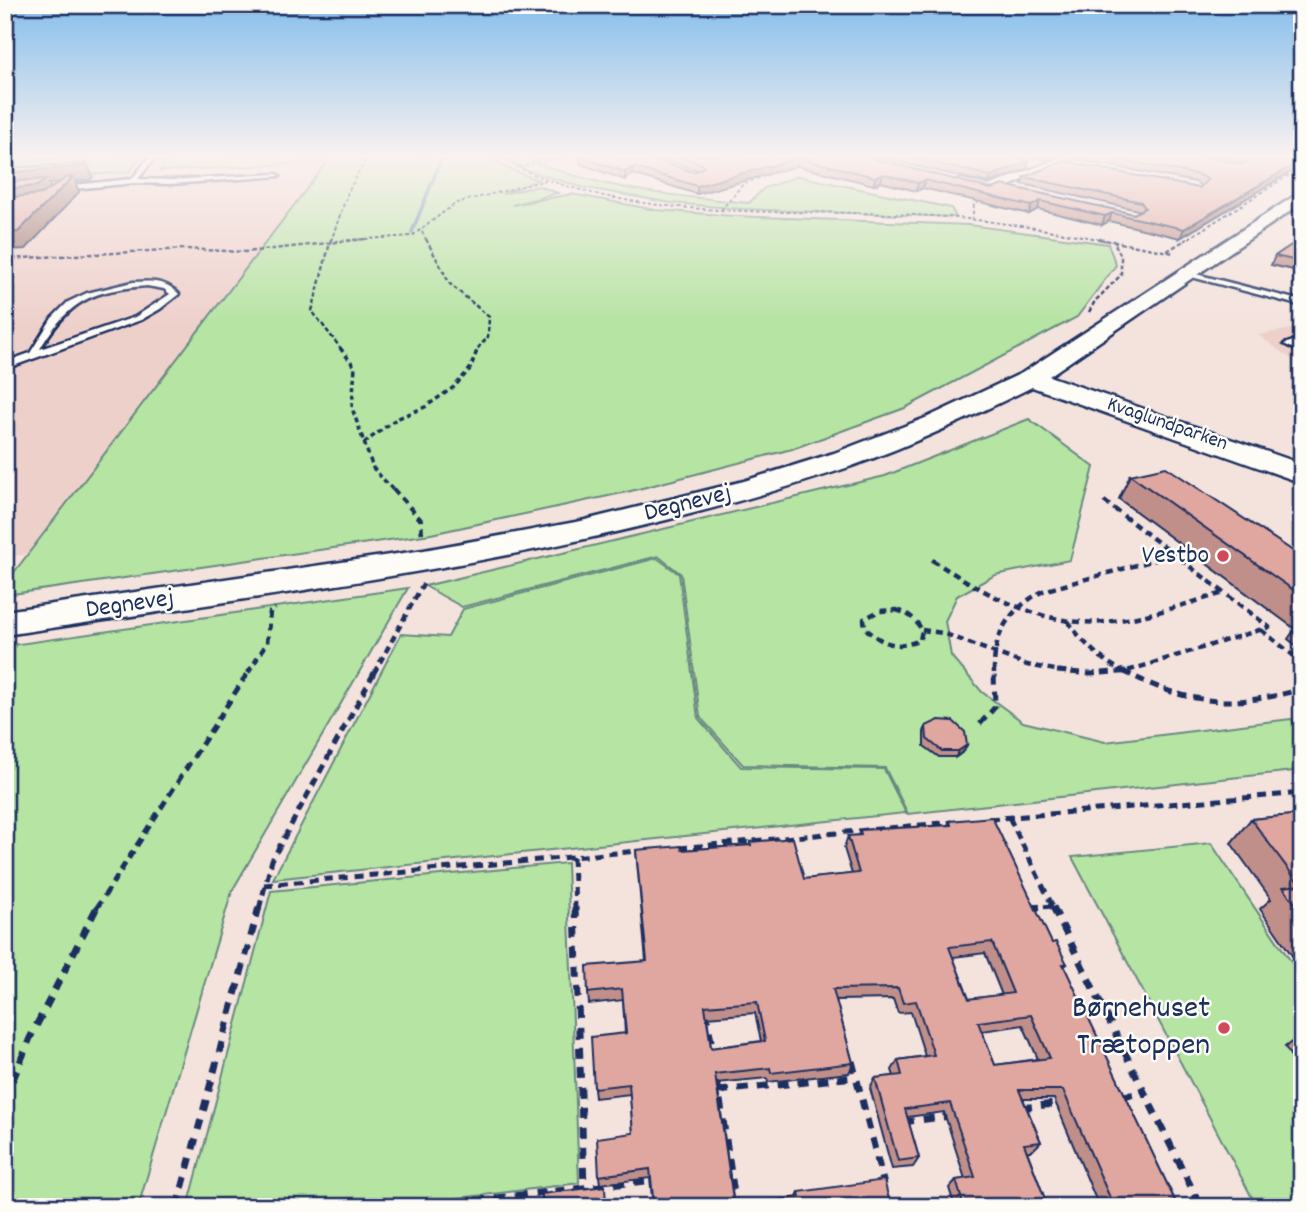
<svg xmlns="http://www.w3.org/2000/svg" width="1307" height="1212" viewBox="0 0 1307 1212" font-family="Dekko,sans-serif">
<rect width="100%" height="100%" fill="#f4e2dd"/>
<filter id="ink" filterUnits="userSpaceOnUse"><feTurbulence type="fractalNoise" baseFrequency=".0143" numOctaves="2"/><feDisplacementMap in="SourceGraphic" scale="14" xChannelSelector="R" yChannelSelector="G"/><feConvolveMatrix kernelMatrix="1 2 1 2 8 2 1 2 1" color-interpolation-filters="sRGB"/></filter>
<g filter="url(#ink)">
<!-- built -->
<g fill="#eed0cb">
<polygon points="5,155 172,155 161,170 327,161 28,554 5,557"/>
<polygon points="1302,327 1302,367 1258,335"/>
</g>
<!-- green -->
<g fill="#b5e4a3" stroke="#688a80" stroke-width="2">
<polygon points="68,155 143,155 129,172 5,180 5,162 64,159"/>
<polygon points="172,155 488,155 505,167 538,180 502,194 539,186 558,193 512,205 572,194 656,210 734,216 969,225 1108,244 1116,265 1077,317 905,408 792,449 627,492 431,534 5,595 5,584 28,554 327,162 160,171"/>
<path d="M505,155H557L533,161C603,190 675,196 749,203L764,188L798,176L951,208L956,217L742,209L671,203L581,187L523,169Z"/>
<polygon points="1029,419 1094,467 1070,560 995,575 957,596 945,621 951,656 982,692 1023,722 1105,742 1291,719 1302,729 1302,770 908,814 885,768 743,765 700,717 681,574 658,556 462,607 425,586 885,476"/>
<polygon points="657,558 679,574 698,718 741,767 884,769 906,813 273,879 401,634 448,637 463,609"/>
<polygon points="408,588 232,891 138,1207 5,1207 5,646"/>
<polygon points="1211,843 1302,978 1302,1207 1257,1207 1072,857"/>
<polygon points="567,863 579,1183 452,1199 445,1207 188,1207 271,891"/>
</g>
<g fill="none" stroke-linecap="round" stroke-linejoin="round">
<!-- stream -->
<polyline stroke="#638db7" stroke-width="3.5" points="412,232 443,155"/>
<defs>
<g id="service">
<polygon points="151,155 157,155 138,179 171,180 277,174 280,176 171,184 134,183 74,189 61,194 58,192 73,185 132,179"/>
<polygon points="1184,271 1302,301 1302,306 1184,275"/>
<path d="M133,282C151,281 166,280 179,294L160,309L141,320L5,369V362L30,353L52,318L68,302L87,293ZM147,286L164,289L170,294L135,317L40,349C69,301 91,290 147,286Z"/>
<polygon points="1302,338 1302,344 1298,345 1302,346 1302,353 1284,344"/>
</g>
<polygon id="minor" points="1067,155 1082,155 990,194 955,183 961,179 989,186"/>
<path id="tertiary" d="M1302,191V203L1049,376L1302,464V483L1032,387C973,416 914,444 852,466C579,559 289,591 5,635V611L424,550L581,521L744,481L834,453L928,417L1022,373Z"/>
</defs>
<!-- service casing -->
<use href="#service" stroke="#1b2f5e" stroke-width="5"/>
<!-- minor casing -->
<use href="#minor" stroke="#1b2f5e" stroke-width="5"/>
<!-- tertiary casing -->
<use href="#tertiary" stroke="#1b2f5e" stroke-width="5"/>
<!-- path-far5 -->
<g stroke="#1b2f5e" stroke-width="2" stroke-dasharray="3.5 2.5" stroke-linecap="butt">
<path d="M495,155C511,163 526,172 543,178C661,222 791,208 915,215C980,218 1045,229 1109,241"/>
<polyline points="519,167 573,155"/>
<polyline points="721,210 743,184 775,172"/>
<polyline points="972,220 974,205 978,203"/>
<polyline points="422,232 427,241"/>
<polyline points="331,241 348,192 368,155"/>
<polyline points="335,241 412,236 456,203 547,180"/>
<polyline points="1184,241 1302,167"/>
</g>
<!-- path-far4 -->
<g stroke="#1b2f5e" stroke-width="2.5" stroke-dasharray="4.5 2.5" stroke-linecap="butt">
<polyline points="331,239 312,311 342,350"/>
<polyline points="426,239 450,284 489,317 488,337 476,350"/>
<polyline points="1099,239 1174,253"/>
<polyline points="1167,251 1187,239"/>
<polyline points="5,259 185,249 244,252 365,239"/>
<polyline points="1089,312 1095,301 1121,275 1121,256 1113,240"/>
</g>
<!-- path-far3 -->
<g stroke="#1b2f5e" stroke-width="3.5" stroke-dasharray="5 3.5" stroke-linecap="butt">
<polyline points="340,348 355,367 352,408 373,468 394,491"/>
<polyline points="364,443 396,419 425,407 454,387 470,369 478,348"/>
</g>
<!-- path-far2 -->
<g stroke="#1b2f5e" stroke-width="4.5" stroke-dasharray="7 5" stroke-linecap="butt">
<polyline points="393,489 421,520 422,537"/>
<polyline points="1104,501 1269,627 1124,672 1112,673"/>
<path d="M932,560C984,593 1041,627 1105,622C1146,618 1185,604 1224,593"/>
<path d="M896,610C909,613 915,619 922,630L920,640C898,650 882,644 865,628L864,619L879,611Z"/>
<path d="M1068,621C1083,644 1102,661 1126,673"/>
<polyline points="922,630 943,633 1027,665 1072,673"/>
<polyline points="1261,630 1302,662"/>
<polyline points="248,673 267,643 270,612 275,608"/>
<polyline points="374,673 423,584"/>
<path d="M994,673C993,634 1008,610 1043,591L1173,555"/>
</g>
<!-- path-far1 -->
<g stroke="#1b2f5e" stroke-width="5" stroke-dasharray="9 6" stroke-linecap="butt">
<polyline points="1057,671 1091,674 1126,671"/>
<path d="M1123,671C1189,705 1231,709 1302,689"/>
<polyline points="980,724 995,707 994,671"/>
<polyline points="1009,817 1054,909"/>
<polyline points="989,819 1302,793"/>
<polyline points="679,848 952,822"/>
<polyline points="573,857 575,909"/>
<polyline points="264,885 638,851"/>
<polyline points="1029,908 1053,906"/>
<polyline points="96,909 249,671"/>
<polyline points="259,909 272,860 375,671"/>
</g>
<!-- path -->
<g stroke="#1b2f5e" stroke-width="7" stroke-dasharray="11 9" stroke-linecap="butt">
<polyline points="575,907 584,1188"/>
<polyline points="1053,907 1201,1207"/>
<polyline points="1029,908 1042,907"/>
<polyline points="706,1011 713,1054"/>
<polyline points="852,1061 884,1185"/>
<polyline points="717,1080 736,1207"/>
<polyline points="718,1091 856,1077"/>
<polyline points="1122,1096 1146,1093"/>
<polyline points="5,1099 30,1038 97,907"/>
<polyline points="1021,1108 1061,1103"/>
<polyline points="903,1122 950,1116"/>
<polyline points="177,1207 259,907"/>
<polyline points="458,1207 461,1202 653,1180"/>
</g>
<!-- service -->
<use href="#service" fill="#fdfcf7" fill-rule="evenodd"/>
<!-- minor -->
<use href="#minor" fill="#fdfcf7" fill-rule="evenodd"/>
<!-- tertiary -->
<use href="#tertiary" fill="#fdfcf7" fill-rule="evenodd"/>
</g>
<!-- wall -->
<g fill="#c18f8a" stroke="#1b2f5e" stroke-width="2" fill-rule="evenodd">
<polygon points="582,155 637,155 694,172 698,170 649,155 1005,155 1027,169 989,183 881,158 878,160 991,189 1134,214 1139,212 1138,210 1022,184 1024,177 1199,188 1201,186 1196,182 1079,160 1081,155 1199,155 1242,164 1243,164 1210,155 1302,155 1302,165 1180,238 1109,221 1102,225 1038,209 1029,214 923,188 916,191 881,182 874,185 797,166 697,194 633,174 625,180 581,164 580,157"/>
<polygon points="1020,155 1059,155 1046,160"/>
<polygon points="1302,238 1302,272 1271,265 1275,256"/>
<polygon points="1130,475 1302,557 1302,650 1288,639 1295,629 1119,499"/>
<polygon points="926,726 964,751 956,757 939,757 924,746 924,732"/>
<polygon points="1302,814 1302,970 1260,909 1271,899 1231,843 1251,819"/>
<path d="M950,821L1052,943L1067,964L1064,967L1178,1207H1099L1054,1099H1023L1041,1142L1032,1151H1027L1048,1207H955L949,1188L956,1180L965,1179L944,1112L907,1117L919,1158L913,1167L892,1169L870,1088L875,1078L894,1076L892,1070L898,1060L925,1056L911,1012L898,1013L893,999L836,1000L853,1063L849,1073L768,1082L767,1078L717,1083L734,1206L796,1198L799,1192L891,1207H653L650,1178L600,1184L599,1176L633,1133L630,1094L595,1098L594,1088L625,1034L623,1000L589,1004L588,993L646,961L636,850H682L750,845V842L804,879L852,874L844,848L848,836H858L860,830L948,825ZM985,953L1002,995L969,999L953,957ZM755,1013L761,1041L711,1048L707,1017ZM1023,1025L1038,1059L995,1065L982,1031Z"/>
<polygon points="1302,1034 1302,1074 1285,1047"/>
</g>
<!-- shaded-wall -->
<g fill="#9d7470" stroke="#1b2f5e" stroke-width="2">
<polygon points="874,155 881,155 881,158 872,163 873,156"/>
<polygon points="1047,155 1059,155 1046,160"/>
<polygon points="798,158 797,166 697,194 697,186"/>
<polygon points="1302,160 1302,165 1180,238 1184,229"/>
<polygon points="1029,161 1027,169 989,183 991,176"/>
<polygon points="87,163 93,177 90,180 75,181 79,192 26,249 5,250 5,233 68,182 49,184 53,193 5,204 5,173"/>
<polygon points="633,167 633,174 625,180 625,172"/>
<polygon points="883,174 881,182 874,185 875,177"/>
<polygon points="925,180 923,188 916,191 918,183"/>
<polygon points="1040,201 1038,209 1029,214 1031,206"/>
<polygon points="1112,213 1109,221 1102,225 1105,216"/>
<polygon points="967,745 964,751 956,757 958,751"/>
</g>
<!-- building -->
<g fill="#e0a6a0" stroke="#1b2f5e" stroke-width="2" fill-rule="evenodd">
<polygon points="586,155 637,155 694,172 704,167 702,164 673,155 874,155 873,156 875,159 991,189 1003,185 1134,214 1145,208 1141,202 1024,177 1063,161 1199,188 1208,180 1200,175 1095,155 1199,155 1242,164 1249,161 1250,157 1241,155 1302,155 1302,160 1184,229 1112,213 1105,216 1040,201 1031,206 925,180 918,183 883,174 875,177 798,158 697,186 633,167 625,172 580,157"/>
<polygon points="899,155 1005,155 1029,161 991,176"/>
<polygon points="87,163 84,166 5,173 5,168"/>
<polygon points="73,177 18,232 5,233 5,198 42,194 66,178"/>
<polygon points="47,179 37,186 5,189 5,182"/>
<polygon points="1302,238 1302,262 1275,256"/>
<polygon points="1166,467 1302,557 1302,596 1130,475"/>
<polygon points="939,720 953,721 965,732 967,745 958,751 942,751 927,739 926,726"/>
<polygon points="1302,814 1302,913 1283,887 1300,885 1251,819"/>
<path d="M992,817L1052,943L1056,942L1067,964H1063L1178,1207H1114L1063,1090H1019L1041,1142L1024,1144L1048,1207H964L956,1180L975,1177L950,1103L905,1109L919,1158L898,1161L875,1078L902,1075L898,1060L934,1055L916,1001L903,1003L898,988L833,989L853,1063L771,1073L770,1068L715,1074L734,1206L800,1197L799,1192L884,1180L891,1207H654L650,1169L599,1176L597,1138L633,1133L629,1084L594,1088L591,1037L626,1033L622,989L588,993L587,966L647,961L636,850L681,846L682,850L751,845L750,842L793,838L804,879L859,873L848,836L861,835L860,830L951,825L950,821ZM992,942L1013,993L969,999L949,947ZM757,1002L765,1041L711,1048L705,1006ZM1031,1015L1050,1058L995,1065L978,1022Z"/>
<polygon points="605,1186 606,1207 542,1207 542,1194"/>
</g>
</g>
<!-- sky -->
<linearGradient id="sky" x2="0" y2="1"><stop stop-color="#86beec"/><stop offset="0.48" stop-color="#faf2f0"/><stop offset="1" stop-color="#faf2f0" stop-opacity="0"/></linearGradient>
<rect width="1307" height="325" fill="url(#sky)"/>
<!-- markers -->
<g fill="#d1495b" stroke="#fdfcf7" stroke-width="2.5">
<circle cx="1223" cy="556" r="7"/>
<circle cx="1224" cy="1028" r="7"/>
</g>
<g text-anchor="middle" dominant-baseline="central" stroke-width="5" stroke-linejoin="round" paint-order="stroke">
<!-- far-street labels -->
<g font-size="21" fill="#1b2f5e" stroke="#fdfcf7">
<text transform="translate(1167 425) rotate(19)">Kvaglundparken</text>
</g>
<!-- street labels -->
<g font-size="26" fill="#1b2f5e" stroke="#fdfcf7">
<text transform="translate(688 504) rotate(-14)">Degnevej</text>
<text transform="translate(130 605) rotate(-8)">Degnevej</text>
</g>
<!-- poi labels -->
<g font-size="26" fill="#1b2f5e" stroke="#fdfcf7" text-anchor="end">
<text x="1209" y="556">Vestbo</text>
</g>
<!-- near-poi labels -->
<g font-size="32" fill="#1b2f5e" stroke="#fdfcf7" text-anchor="end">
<text x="1210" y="1010">Børnehuset<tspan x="1210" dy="37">Trætoppen</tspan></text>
</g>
</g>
<!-- margin -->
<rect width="1307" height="1212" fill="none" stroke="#fdfcf7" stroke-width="28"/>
<rect x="14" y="14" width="1279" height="1184" fill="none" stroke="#1b2f5e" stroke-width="2.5" filter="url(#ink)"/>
</svg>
